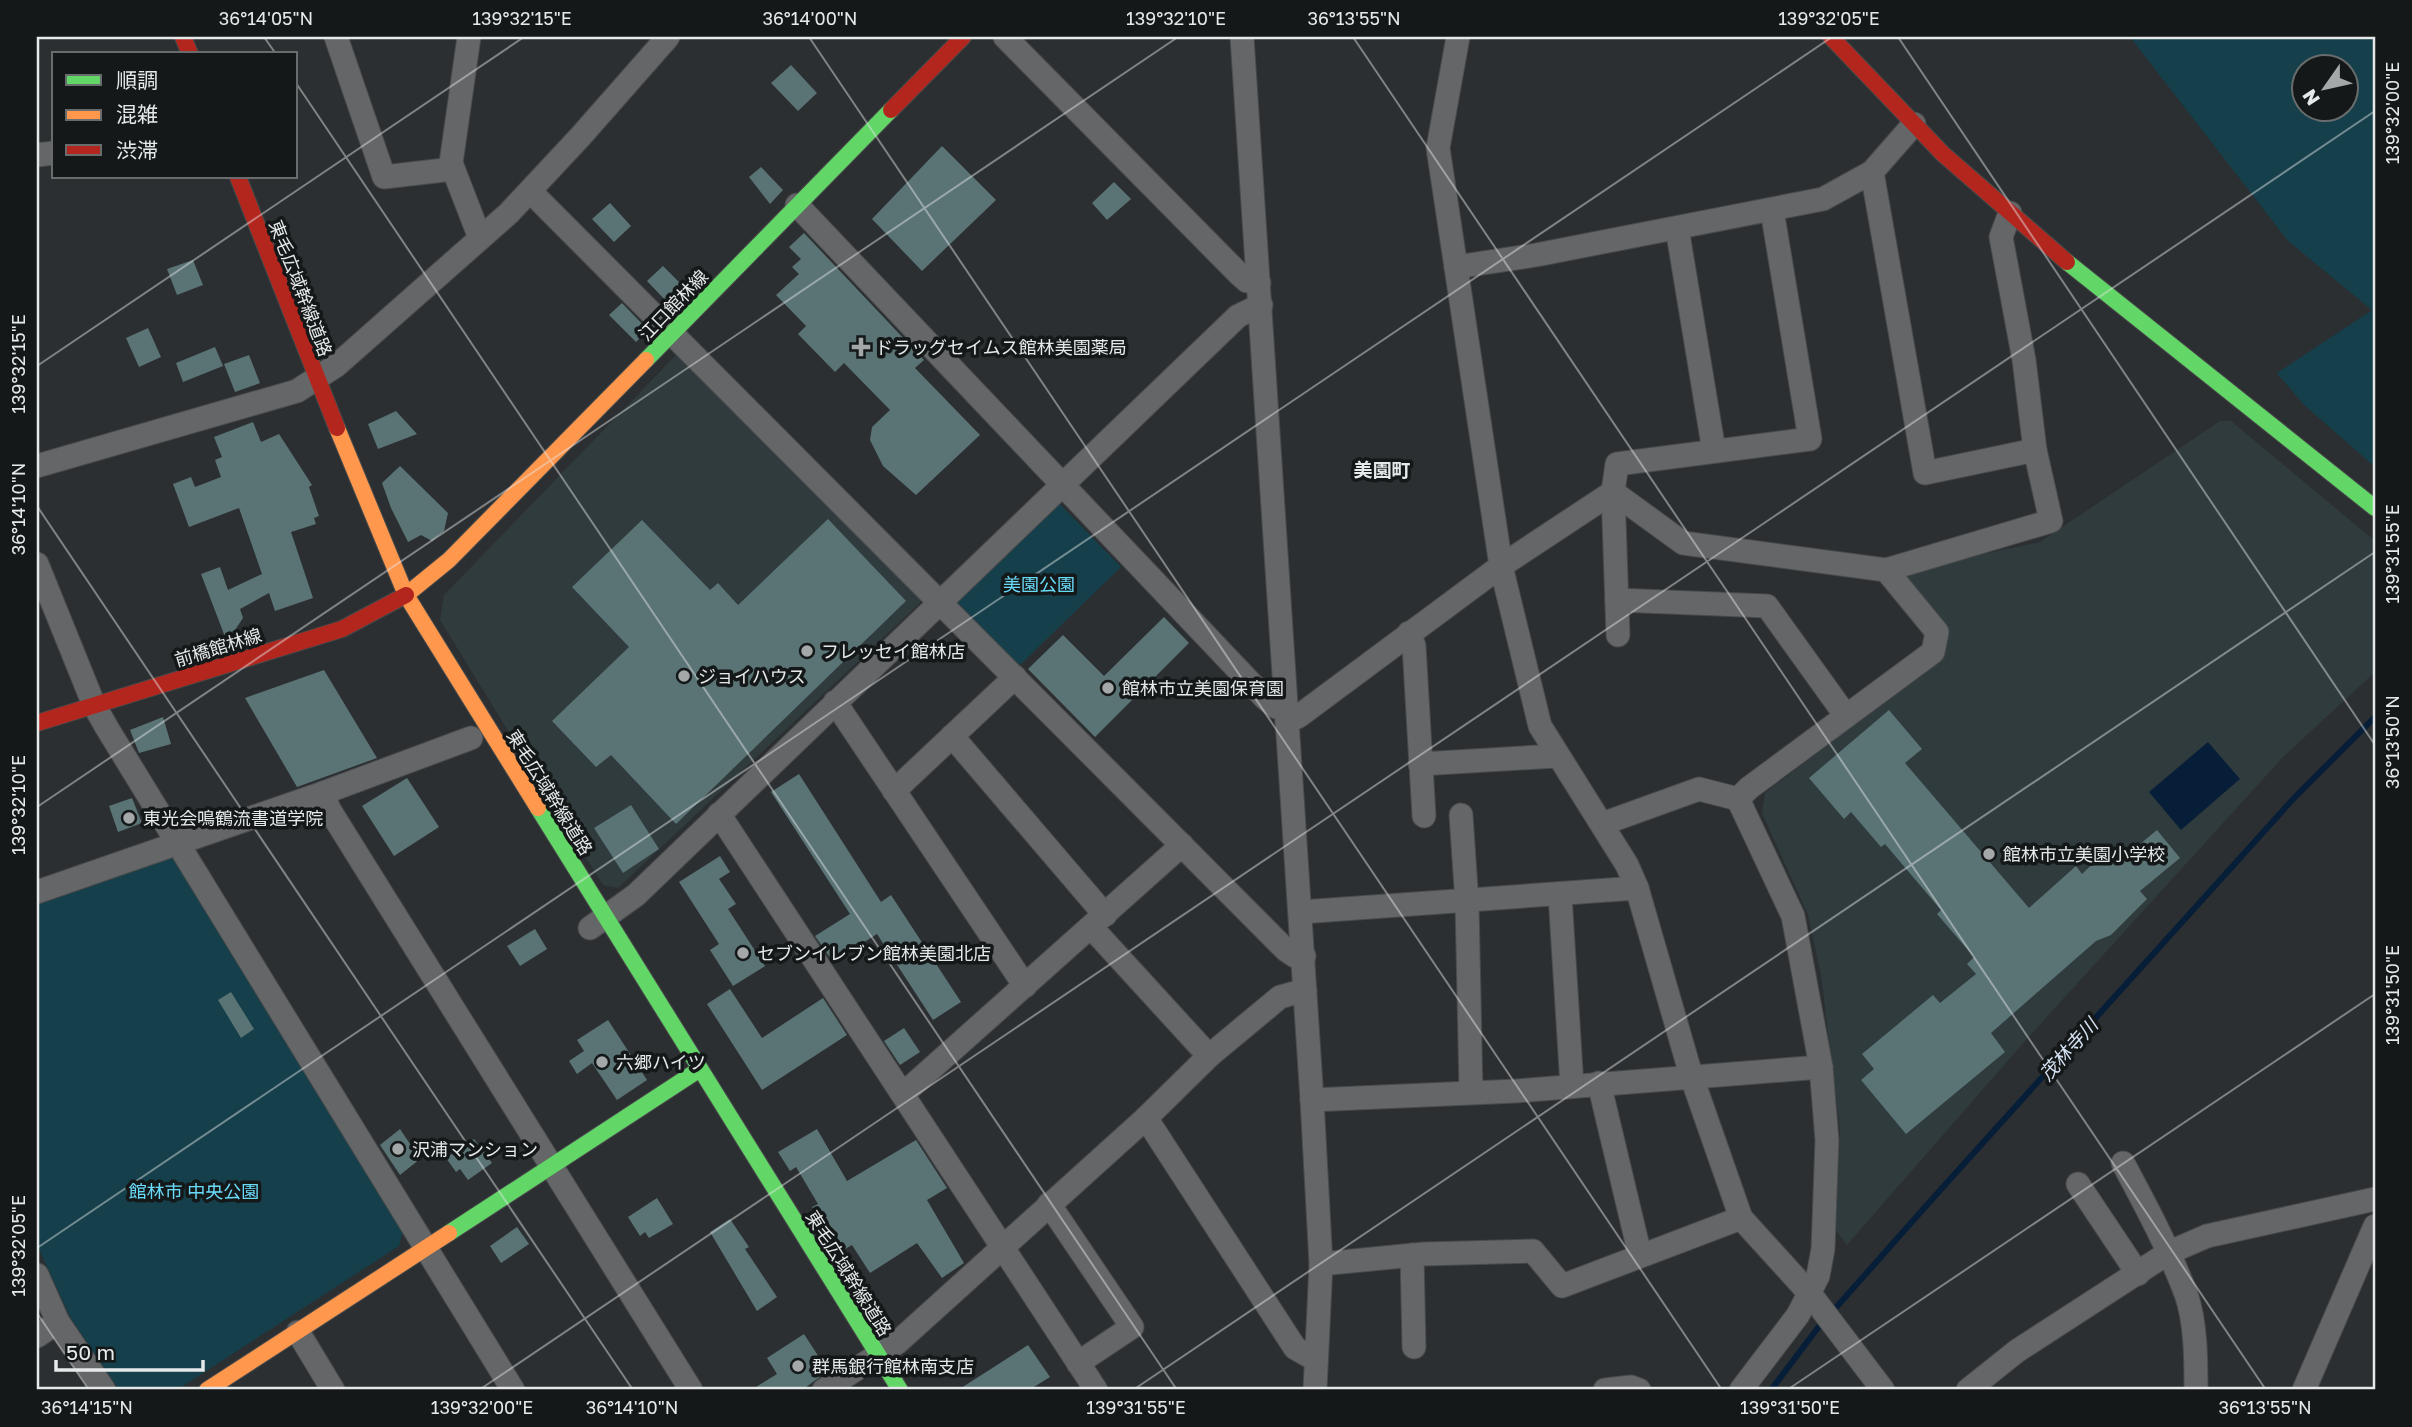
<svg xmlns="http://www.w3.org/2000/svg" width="2412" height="1427" viewBox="0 0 2412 1427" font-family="'Golos Text','Noto Sans JP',sans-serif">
<rect width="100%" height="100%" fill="#2c2f31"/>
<!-- built -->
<g fill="#303b3e">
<polygon points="678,353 921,593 920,603 618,888 603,885 440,620 444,595"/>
<polygon points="2220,421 2231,421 2375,541 2375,672 2283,757 2025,1041 1847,1245 1836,1230 1840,1129 1821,975 1808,915 1762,813 1765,793 1940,660 1949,633 1899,572 2040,542"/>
</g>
<!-- green -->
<g fill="#153f4a" fill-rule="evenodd">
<path d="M2130,37H2375V467L2304,405L2277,373L2372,310L2288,241ZM2304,66H2346V108H2304Z"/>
<polygon points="1058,502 1121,567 1019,666 956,601"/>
<polygon points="175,856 403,1231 399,1246 177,1390 119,1390 71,1319 37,1245 37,902"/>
</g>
<!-- water -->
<polygon fill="#071e39" points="2208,742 2240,779 2181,830 2149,792"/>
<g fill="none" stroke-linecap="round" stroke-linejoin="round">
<!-- stream -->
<polyline stroke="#071e39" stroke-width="6" points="1771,1390 1817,1329 1934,1197 2294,798 2375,717"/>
</g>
<!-- building -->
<g fill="#5a7375">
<polygon points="791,65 817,93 798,111 771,83"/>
<polygon points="942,146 996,200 922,271 872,219"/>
<polygon points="761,167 783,190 770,204 749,177"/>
<polygon points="1114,182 1131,199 1107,220 1092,203"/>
<polygon points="610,203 631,226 614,242 592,219"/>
<polygon points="804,233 924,360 915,368 980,435 916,495 883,466 870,440 872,427 890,410 844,363 835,372 798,334 806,326 776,295 799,274 792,267 801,259 789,247"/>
<polygon points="193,260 203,285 177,295 167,269"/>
<polygon points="663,266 684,287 667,302 647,281"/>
<polygon points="622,303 648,330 636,342 609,315"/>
<polygon points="148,328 161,357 139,367 126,338"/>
<polygon points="215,347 223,366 183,382 176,363"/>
<polygon points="249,355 260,383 235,392 224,364"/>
<polygon points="396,411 417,434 378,449 368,424"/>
<polygon points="253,422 261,442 279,434 312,485 309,487 319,516 314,518 316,524 291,532 313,598 275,611 269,593 240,609 243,618 227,642 201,574 220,567 228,590 262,574 239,508 189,527 173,484 191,477 195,487 221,477 215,460 222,457 214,437"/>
<polygon points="400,466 448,513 444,531 432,541 421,535 408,542 391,508 382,483"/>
<polygon points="828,519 906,601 676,824 611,755 596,767 552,721 629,647 572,587 642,520 710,590 718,583 738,605"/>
<polygon points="1164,617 1189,643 1095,737 1028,669 1063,635 1104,676"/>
<polygon points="324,670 377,758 297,787 245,698"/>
<polygon points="1889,710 1922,749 1905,763 2029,908 2076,866 2082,874 2106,851 2117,863 2157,830 2180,858 2140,891 2147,899 2111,935 2096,941 1991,1033 2005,1052 1906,1134 1861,1080 1874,1069 1862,1054 1933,995 1940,1003 1976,974 1967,964 1974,957 1937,914 1941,910 1885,844 1881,847 1851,812 1844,819 1809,778"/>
<polygon points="163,717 171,744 139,753 130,730"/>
<polygon points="799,774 881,902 891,895 961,1002 933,1020 877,934 833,962 815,936 850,914 771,792"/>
<polygon points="407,778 439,827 394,856 362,806"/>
<polygon points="132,798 142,823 118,832 109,806"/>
<polygon points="631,805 659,849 623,873 594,828"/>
<polygon points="720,856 730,872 719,879 736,904 728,909 765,966 733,986 710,950 719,944 679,882"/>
<polygon points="535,929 547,949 520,966 507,946"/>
<polygon points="730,989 762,1038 823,998 847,1035 762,1090 707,1004"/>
<polygon points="231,992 254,1029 241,1038 218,1000"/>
<polygon points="608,1020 647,1080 617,1100 592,1063 577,1074 569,1061 584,1051 577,1040"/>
<polygon points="904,1028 920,1052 900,1065 884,1041"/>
<polygon points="400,1129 420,1159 400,1175 380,1145"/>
<polygon points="817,1129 847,1181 916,1140 947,1188 927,1200 964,1263 942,1278 917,1243 870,1273 852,1245 840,1252 812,1207 818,1204 796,1167 790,1171 778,1152"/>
<polygon points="474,1139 492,1163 468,1180 460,1169 456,1172 446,1158"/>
<polygon points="657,1198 673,1224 649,1238 645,1232 640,1236 628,1217"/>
<polygon points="730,1219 749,1247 745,1249 777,1297 757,1311 710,1232"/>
<polygon points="517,1227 529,1244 501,1263 490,1246"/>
<polygon points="804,1334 828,1371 802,1390 751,1390 777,1374 767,1358"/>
<polygon points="1028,1345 1050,1377 1029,1390 958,1390"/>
</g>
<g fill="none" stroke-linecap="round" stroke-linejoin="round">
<defs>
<g id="street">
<polyline points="336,37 384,177 453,169"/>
<polyline points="469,37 451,163 480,238"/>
<polyline points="1005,37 1239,274 1247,281 1259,283"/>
<polyline points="1242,37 1312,1100 1321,1264 1315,1390"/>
<polyline points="1458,37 1438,148 1501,566 1540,726 1627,865 1637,888 1691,1075 1741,1218 1811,1295 1883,1390"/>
<polyline points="37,155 54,153"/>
<polyline points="1872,172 1925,473 2035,450"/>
<polyline points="530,191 1286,950 1295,956 1304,956"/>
<polyline points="797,205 1265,698 1276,707 1286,708"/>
<polyline points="1677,228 1714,451"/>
<polyline points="1456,267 1536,255 1823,199 1872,172 1914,124"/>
<polyline points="37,466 297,391 337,365 509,213 580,137 668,37"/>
<polyline points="1613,492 1683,543 1886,570 1937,632 1933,652 1749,788 1738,799"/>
<polyline points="37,564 94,705 107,728 513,1390"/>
<polyline points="1886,570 2051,521 2035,450 2024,360 2001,237 2010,213"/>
<polyline points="1617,600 1767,606 1846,716"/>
<polyline points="1409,633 1414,646 1424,816"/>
<polyline points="1618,635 1613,492 1617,464 1810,439 1772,210"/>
<polyline points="835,702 1025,986"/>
<polyline points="1287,722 1299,716 1501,566 1613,492"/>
<polyline points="952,736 1105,915"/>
<polyline points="1420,764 1556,756"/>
<polyline points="894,791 1015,677"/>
<polyline points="323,793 329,809 691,1390"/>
<polyline points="1738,799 1793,916 1821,1067 1827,1140 1823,1249 1818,1276 1798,1315 1741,1390"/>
<polyline points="719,814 1096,1390"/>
<polyline points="1461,815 1467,903 1471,1091"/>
<polyline points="1602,824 1699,789 1738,799"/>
<polyline points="37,892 323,793 471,738"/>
<polyline points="1560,895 1572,1086"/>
<polyline points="1301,912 1637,888"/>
<polyline points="1091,927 1209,1056"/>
<polyline points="590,928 636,895 1238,316 1261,305"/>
<polyline points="1599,1083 1640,1255"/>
<polyline points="901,1092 912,1086 1182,845"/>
<polyline points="1312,1100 1516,1091 1821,1067"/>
<polyline points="1146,1118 1295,1348 1316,1360"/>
<path d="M2123,1163C2146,1206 2169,1249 2186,1294C2196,1322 2196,1361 2196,1390"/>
<polyline points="2078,1184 2138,1274"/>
<polyline points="1049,1204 1132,1327 1078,1363"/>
<polyline points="1412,1255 1414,1347"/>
<polyline points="1321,1264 1424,1254 1533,1251 1562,1286 1741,1218"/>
<polyline points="37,1275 58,1322 104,1390"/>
<polyline points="298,1332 333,1390"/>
<polyline points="37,1336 58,1322"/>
<polyline points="824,1390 898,1342 1146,1118 1209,1056 1280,997 1305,990"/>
<polyline points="1605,1390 1631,1387 1639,1390"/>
<polyline points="1968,1390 2017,1351 2168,1253 2207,1236 2375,1199"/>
<polyline points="2304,1390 2375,1226"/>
</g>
<g id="fast">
<polyline points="2067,262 2375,508"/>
<polyline points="646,360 891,110"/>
<polyline points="538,808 900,1390"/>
<polyline points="449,1233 700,1069"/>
</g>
<g id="slow">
<polyline points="337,428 406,595 538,808"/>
<polyline points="406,595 449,560 646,360"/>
<polyline points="207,1390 449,1233"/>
</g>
<g id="jam">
<polyline points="183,37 190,54"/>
<polyline points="1831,37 1943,154 2067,262"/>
<polyline points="891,110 963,37"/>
<polyline points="238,177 337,428"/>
<polyline points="37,723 342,629 406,595"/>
</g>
</defs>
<!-- street casing -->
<use href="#street" stroke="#484a4b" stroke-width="25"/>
<!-- fast casing -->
<use href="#fast" stroke="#484a4b" stroke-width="18"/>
<!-- slow casing -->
<use href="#slow" stroke="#484a4b" stroke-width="18"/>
<!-- jam casing -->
<use href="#jam" stroke="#484a4b" stroke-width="18"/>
<!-- street -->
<use href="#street" stroke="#646668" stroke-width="23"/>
<!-- fast -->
<use href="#fast" stroke="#63d668" stroke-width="16"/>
<!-- slow -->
<use href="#slow" stroke="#ff974d" stroke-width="16"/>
<!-- jam -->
<use href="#jam" stroke="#b3261e" stroke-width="16"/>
</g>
<!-- ticks -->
<path fill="none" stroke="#e6e9ea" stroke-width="2" stroke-opacity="0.45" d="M264,37L276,54M809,37L1722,1390M1353,37L2266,1390M1898,37L2375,745M296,83L1177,1390M37,366L524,37M37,506L633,1390M37,807L1178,37M37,1248L1832,37M37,1313L89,1390M479,1390L2375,111M1133,1390L2375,552M1787,1390L2375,994"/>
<!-- markers -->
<g fill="#a5a8a9" stroke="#151818" stroke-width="2.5">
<path d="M857.5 336.5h7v7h7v7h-7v7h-7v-7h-7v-7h7z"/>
<circle cx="807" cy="651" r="7"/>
<circle cx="684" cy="676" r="7"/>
<circle cx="1108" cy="688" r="7"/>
<circle cx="129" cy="818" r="7"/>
<circle cx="1989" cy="854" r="7"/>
<circle cx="743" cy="953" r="7"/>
<circle cx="602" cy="1062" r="7"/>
<circle cx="398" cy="1149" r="7"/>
<circle cx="798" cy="1366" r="7"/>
</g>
<g text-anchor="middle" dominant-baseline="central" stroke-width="7" stroke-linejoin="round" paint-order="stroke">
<!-- street labels -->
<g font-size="18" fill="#e6e9ea" stroke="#151818">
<text transform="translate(301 288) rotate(69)">東毛広域幹線道路</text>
<text transform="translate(673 305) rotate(-46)">江口館林線</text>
<text transform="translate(218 647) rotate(-17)">前橋館林線</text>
<text transform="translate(550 792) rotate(58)">東毛広域幹線道路</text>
<text transform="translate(849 1273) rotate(58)">東毛広域幹線道路</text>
</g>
<!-- poi labels -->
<g font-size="18" fill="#e6e9ea" stroke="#151818" text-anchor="start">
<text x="875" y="347">ドラッグセイムス館林美園薬局</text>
<text x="821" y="651">フレッセイ館林店</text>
<text x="698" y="676">ジョイハウス</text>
<text x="1122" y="688">館林市立美園保育園</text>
<text x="143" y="818">東光会鳴鶴流書道学院</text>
<text x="2003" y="854">館林市立美園小学校</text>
<text x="757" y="953">セブンイレブン館林美園北店</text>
<text x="616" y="1062">六郷ハイツ</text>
<text x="412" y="1149">沢浦マンション</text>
<text x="812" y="1366">群馬銀行館林南支店</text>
</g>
<!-- park labels -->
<g font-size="18" fill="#69dbfa" stroke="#151818">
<text x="1039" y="584">美園公園</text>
<text x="194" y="1191">館林市 中央公園</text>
</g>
<!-- neighbourhood labels -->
<g font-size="19" font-weight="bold" fill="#e6e9ea" stroke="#151818">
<text x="1382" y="469">美園町</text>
</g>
<!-- water labels -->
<g font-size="19" font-style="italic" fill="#d6e3f4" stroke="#151818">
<text transform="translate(2068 1049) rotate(-48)">茂林寺川</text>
</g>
</g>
<!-- border -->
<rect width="2412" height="1427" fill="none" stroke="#151818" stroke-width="77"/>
<!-- legend -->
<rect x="52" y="52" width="245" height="126" fill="#151818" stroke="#696c6c" stroke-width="2"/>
<rect x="66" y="75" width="35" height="10" fill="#63d668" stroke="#696c6c" stroke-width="2"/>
<text x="116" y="88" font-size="21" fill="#e6e9ea">順調</text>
<rect x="66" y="110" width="35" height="10" fill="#ff974d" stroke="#696c6c" stroke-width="2"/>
<text x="116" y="122" font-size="21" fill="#e6e9ea">混雑</text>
<rect x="66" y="145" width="35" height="10" fill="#b3261e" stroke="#696c6c" stroke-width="2"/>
<text x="116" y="158" font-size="21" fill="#e6e9ea">渋滞</text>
<!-- north arrow -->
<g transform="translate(2325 88) rotate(236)"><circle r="33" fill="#151818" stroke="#696c6c" stroke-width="2"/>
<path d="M0-5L12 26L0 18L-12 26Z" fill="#a5a8a9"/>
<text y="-10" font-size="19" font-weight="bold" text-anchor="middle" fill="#e6e9ea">N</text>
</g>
<!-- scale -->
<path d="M56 1360v10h147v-10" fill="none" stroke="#e6e9ea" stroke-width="3.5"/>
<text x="66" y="1360" font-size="21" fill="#e6e9ea" stroke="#151818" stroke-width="5" paint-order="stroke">50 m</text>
<rect x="38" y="38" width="2336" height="1350" fill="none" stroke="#e6e9ea" stroke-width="2.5"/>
<g font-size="18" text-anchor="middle" fill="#e6e9ea">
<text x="266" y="25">36°14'05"N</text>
<text x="522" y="25">139°32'15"E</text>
<text x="810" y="25">36°14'00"N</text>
<text x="1176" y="25">139°32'10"E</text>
<text x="1354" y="25">36°13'55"N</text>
<text x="1829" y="25">139°32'05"E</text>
<text transform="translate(2393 113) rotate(-90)" y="6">139°32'00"E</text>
<text transform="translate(19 364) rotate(-90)" y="6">139°32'15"E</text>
<text transform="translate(19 509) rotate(-90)" y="6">36°14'10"N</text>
<text transform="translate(2393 554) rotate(-90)" y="6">139°31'55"E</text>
<text transform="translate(2393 742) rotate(-90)" y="6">36°13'50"N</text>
<text transform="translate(19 805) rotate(-90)" y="6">139°32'10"E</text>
<text transform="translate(2393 995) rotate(-90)" y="6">139°31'50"E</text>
<text transform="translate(19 1246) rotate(-90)" y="6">139°32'05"E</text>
<text x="87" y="1414">36°14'15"N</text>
<text x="482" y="1414">139°32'00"E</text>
<text x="632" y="1414">36°14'10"N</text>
<text x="1136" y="1414">139°31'55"E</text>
<text x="1790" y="1414">139°31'50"E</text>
<text x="2265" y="1414">36°13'55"N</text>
</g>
</svg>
